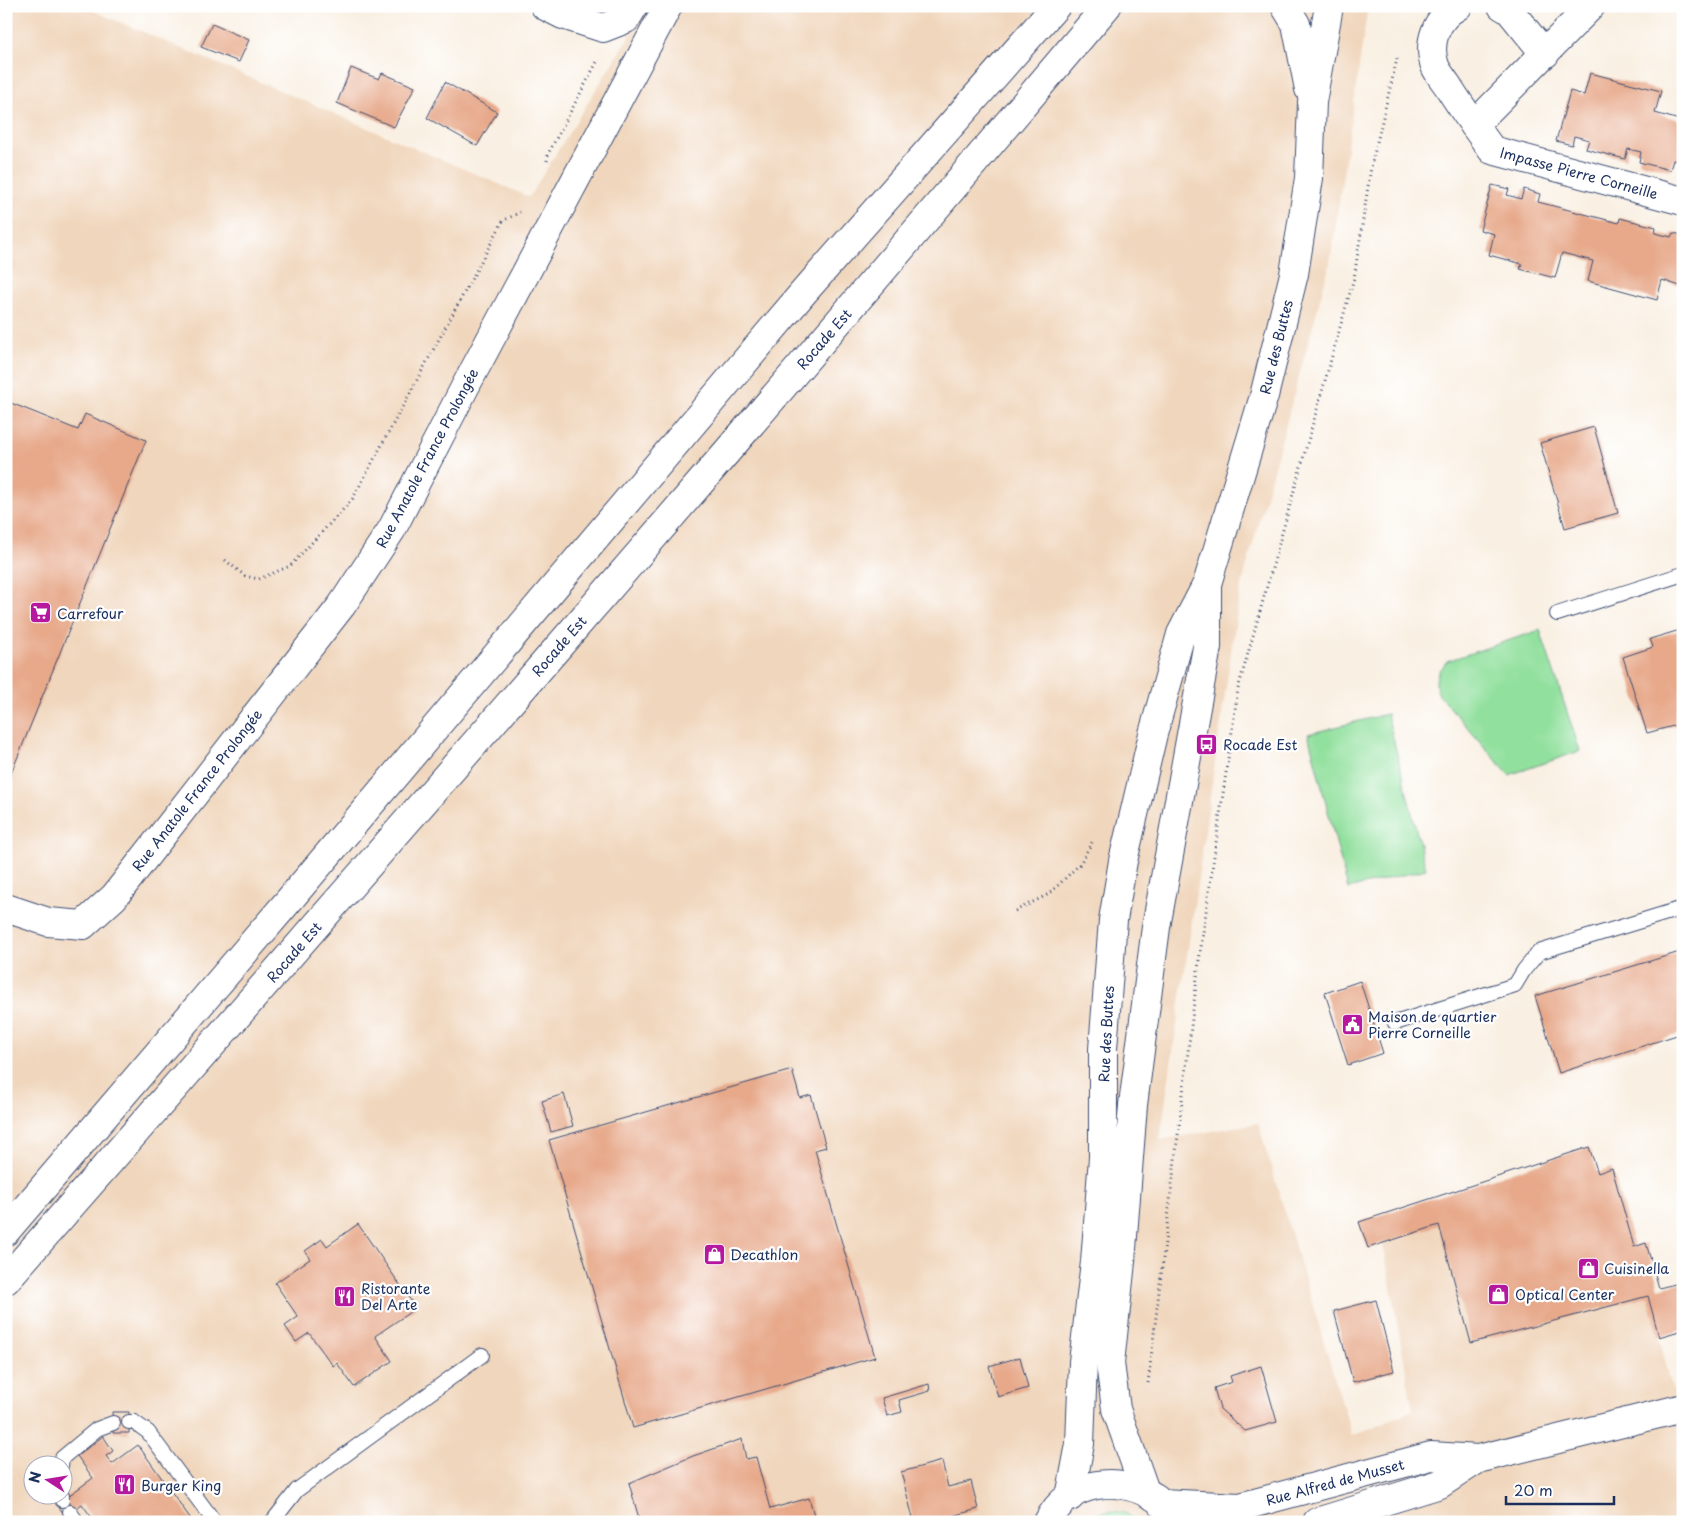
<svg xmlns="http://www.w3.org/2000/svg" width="1689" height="1528" viewBox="0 0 1689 1528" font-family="'Playpen Sans',sans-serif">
<rect width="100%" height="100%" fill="#fff"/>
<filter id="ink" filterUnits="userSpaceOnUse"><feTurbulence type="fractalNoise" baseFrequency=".02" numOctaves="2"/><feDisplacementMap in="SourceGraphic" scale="10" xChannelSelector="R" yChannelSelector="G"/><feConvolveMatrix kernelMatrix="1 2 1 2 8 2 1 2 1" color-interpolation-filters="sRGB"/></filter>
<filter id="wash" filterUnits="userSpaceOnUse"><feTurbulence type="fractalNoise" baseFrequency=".0096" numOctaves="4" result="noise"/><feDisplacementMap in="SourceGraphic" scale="20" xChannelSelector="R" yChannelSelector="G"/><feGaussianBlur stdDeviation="1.12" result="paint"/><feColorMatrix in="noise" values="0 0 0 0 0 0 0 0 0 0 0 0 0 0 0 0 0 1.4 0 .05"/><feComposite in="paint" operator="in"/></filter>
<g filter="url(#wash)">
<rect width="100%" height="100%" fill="#f9f0e3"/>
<!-- built -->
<path fill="#f0d6bc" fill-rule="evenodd" d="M6,6H82L529,197L648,6H1368L1330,263L1240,591L1160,1140L1258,1123L1352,1436L1413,1410L1383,1243L1612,1168L1659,1337L1683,1431V1522H6ZM32,1466H62V1496H32Z"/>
<!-- green -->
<g fill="#92e09e" stroke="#56887e">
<path d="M1540,630L1580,751L1509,775L1439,695C1432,679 1438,673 1447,661Z"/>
<polygon points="1387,714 1426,869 1348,889 1308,734"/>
<polygon points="1113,1511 1128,1514 1140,1522 1083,1522 1098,1513"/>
</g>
<g id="blocks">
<!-- building -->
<g fill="#e7a98a">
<polygon points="212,24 249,40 239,62 201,47"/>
<polygon points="351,68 379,79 382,73 415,87 394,127 337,103"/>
<polygon points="1590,73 1661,91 1655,113 1683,121 1683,162 1673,160 1670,170 1639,162 1641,152 1628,149 1625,159 1586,149 1589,140 1574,136 1572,145 1556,141 1570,91 1584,95"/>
<polygon points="445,82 497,112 477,146 427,118"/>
<polygon points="1492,185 1509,189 1507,195 1521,199 1524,189 1540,194 1538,202 1619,223 1620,218 1656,227 1655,233 1671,237 1673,233 1683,235 1683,287 1662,280 1657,300 1588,281 1593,261 1562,253 1555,278 1520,269 1522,264 1489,255 1494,234 1480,230"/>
<polygon points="6,401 78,430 85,414 146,440 6,786"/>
<polygon points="1594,427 1618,513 1565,528 1540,443"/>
<polygon points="1680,630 1683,638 1683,731 1679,732 1677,725 1647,733 1623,657 1653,647 1650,639"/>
<polygon points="1683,951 1683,1033 1559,1073 1535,996"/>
<polygon points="1360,981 1383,1053 1348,1065 1325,993"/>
<polygon points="792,1070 800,1098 811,1095 826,1147 815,1150 875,1357 633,1428 549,1140"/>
<polygon points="564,1094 573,1126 551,1132 542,1101"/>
<polygon points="1589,1147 1598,1173 1612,1168 1634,1247 1646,1243 1659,1288 1683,1282 1683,1330 1659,1337 1648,1296 1471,1343 1439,1225 1368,1248 1359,1222"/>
<polygon points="358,1224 416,1308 375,1336 392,1361 354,1387 337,1363 333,1366 309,1333 296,1342 285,1326 298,1317 275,1283 310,1259 305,1251 322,1239 327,1246"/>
<polygon points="1376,1300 1394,1371 1353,1382 1334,1311"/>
<polygon points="1020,1357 1028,1388 998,1397 989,1366"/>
<polygon points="1261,1366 1277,1422 1245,1431 1220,1409 1214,1388 1232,1382 1230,1376"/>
<polygon points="929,1384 930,1391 899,1400 902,1412 887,1416 882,1398"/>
<polygon points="112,1412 129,1412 129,1433 113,1433"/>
<polygon points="103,1436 113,1451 106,1456 112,1464 138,1445 193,1522 95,1522 82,1504 65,1516 57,1504 93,1478 77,1456"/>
<polygon points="742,1439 746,1459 756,1457 770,1509 809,1498 816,1522 763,1522 762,1519 753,1522 640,1522 629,1483 693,1456"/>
<polygon points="942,1461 948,1487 971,1481 978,1509 930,1522 914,1522 901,1472"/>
</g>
</g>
</g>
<g filter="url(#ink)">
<use href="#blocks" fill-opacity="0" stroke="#3c4c72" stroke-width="1"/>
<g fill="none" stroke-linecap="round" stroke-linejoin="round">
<defs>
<g id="lane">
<polyline points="1557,614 1683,574"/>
<polyline points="1395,1023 1515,985 1524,970 1539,952 1683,908"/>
<polyline points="129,1422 134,1422 148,1432 214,1521"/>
<polyline points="61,1466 62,1458 97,1429 113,1423"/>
<polyline points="62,1496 62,1500"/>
<polyline points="70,1512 77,1522"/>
<polyline points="272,1522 297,1490 482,1355"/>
</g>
<g id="street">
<polyline points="545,6 563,15 603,28 626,19 634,6"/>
<path d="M1458,6C1436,18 1427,43 1435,66C1438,73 1444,80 1448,86C1456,99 1465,112 1474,125"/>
<polyline points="1502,6 1509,10 1545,54"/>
<polyline points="1591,6 1474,125 1492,150 1683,201"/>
<polyline points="6,908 48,922 83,925 114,897 342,605 392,529 464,389 668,6"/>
</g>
<g id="secondary">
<polyline points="1285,6 1296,24 1309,89"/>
<polyline points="1145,1491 1116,1409 1110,1363 1121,1262 1133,1105 1156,927 1207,647 1207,588"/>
<polyline points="1070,1497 1080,1444 1083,1362 1095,1262 1103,1157 1103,1049 1113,920 1123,861 1153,734 1181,634 1207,584 1264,396 1294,274 1309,178 1312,102 1329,6"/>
<polyline points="1161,1503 1240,1507 1431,1456 1478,1459 1683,1408"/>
<path d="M1048,1522C1068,1480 1119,1474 1156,1498"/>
<polyline points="1317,1522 1440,1484 1478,1459"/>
</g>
<g id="highway">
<polyline points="6,1231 291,898 803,293 1056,6"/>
<path d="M6,1280C376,858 745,435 1107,6"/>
</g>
</defs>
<!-- lane casing -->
<use href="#lane" stroke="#3c4c72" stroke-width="16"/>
<!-- street casing -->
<use href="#street" stroke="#3c4c72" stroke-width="30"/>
<!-- secondary casing -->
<use href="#secondary" stroke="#3c4c72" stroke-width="30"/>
<!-- highway casing -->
<use href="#highway" stroke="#3c4c72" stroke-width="30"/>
<!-- path -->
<g stroke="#3c4c72" stroke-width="3" stroke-dasharray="1 4" stroke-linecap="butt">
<polyline points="547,161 548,154 598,60"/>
<polyline points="225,560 245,576 259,579 290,566 352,500 503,221 520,212"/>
<polyline points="1015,911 1049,894 1080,864 1092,842"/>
<polyline points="1148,1383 1199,961 1238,689 1354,278 1371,167 1398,55"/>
</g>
<!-- lane -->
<use href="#lane" stroke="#fff" stroke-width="14"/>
<!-- street -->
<use href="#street" stroke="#fff" stroke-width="28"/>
<!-- secondary -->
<use href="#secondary" stroke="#fff" stroke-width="28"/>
<!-- highway -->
<use href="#highway" stroke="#fff" stroke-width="28"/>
</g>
</g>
<!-- icons -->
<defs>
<symbol id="supermarket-square" viewBox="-11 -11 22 22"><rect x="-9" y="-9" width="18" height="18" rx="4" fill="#b5179e" stroke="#fff"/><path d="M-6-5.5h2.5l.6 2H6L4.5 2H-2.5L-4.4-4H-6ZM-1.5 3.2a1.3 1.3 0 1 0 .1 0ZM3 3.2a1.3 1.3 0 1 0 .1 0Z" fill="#fff"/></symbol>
<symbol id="bus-square" viewBox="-11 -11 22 22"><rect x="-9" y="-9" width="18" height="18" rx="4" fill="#b5179e" stroke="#fff"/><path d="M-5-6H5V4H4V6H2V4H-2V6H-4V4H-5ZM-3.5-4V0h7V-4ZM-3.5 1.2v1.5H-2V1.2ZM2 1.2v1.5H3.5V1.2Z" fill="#fff"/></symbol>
<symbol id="civic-square" viewBox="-11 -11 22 22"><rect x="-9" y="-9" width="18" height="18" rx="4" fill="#b5179e" stroke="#fff"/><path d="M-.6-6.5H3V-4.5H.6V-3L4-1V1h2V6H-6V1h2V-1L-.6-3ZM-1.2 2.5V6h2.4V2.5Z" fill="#fff"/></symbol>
<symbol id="shop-square" viewBox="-11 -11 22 22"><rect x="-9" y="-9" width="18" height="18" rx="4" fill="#b5179e" stroke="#fff"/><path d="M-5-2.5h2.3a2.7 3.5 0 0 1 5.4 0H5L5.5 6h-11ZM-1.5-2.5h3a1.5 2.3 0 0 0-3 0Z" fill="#fff"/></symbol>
<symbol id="restaurant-square" viewBox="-11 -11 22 22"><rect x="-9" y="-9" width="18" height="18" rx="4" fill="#b5179e" stroke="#fff"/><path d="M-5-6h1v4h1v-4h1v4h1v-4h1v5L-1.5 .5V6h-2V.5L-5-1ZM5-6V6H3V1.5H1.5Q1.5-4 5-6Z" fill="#fff"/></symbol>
</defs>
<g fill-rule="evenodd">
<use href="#supermarket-square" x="28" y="600" width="25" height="25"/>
<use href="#bus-square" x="1194" y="732" width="25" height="25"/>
<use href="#civic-square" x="1340" y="1012" width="25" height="25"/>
<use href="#shop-square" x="702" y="1242" width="25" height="25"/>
<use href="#shop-square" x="1576" y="1256" width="25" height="25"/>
<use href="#shop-square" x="1486" y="1282" width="25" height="25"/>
<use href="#restaurant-square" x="332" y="1284" width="25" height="25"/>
<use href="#restaurant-square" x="112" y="1472" width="25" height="25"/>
</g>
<g text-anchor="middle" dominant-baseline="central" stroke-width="4.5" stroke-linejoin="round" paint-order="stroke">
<!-- street labels -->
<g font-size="14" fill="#1b2f5e" stroke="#fff">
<text transform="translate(1579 173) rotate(15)">Impasse Pierre Corneille</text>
<text transform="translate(824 339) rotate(-49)">Rocade Est</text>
<text transform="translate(1276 347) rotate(-76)">Rue des Buttes</text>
<text transform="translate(427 458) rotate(-62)">Rue Anatole France Prolongée</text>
<text transform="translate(559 646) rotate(-49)">Rocade Est</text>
<text transform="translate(197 790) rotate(-52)">Rue Anatole France Prolongée</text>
<text transform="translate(294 952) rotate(-49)">Rocade Est</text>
<text transform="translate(1106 1034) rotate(-87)">Rue des Buttes</text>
<text transform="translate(1335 1482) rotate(-15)">Rue Alfred de Musset</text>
</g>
<!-- poi labels -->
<g font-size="14" fill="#1b2f5e" stroke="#fff" text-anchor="start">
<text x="57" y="613">Carrefour</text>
<text x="1223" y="744">Rocade Est</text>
<text x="1368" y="1016">Maison de quartier<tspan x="1368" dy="16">Pierre Corneille</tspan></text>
<text x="730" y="1254">Decathlon</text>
<text x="1604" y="1268">Cuisinella</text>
<text x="361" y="1288">Ristorante<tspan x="361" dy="16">Del Arte</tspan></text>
<text x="1515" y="1294">Optical Center</text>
<text x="141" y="1485">Burger King</text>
</g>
</g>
<!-- margin -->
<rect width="1689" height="1528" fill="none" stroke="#fff" stroke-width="25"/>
<!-- north arrow -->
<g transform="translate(48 1480) rotate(282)"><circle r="24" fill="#ffffff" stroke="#a4acbf"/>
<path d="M0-4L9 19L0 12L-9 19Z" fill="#b5179e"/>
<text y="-8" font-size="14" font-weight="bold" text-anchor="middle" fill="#1b2f5e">N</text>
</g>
<!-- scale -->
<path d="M1506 1496v8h108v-8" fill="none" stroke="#1b2f5e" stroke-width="2.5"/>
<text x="1514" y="1496" font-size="15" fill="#1b2f5e" stroke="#ffffff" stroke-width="4" paint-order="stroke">20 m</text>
</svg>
